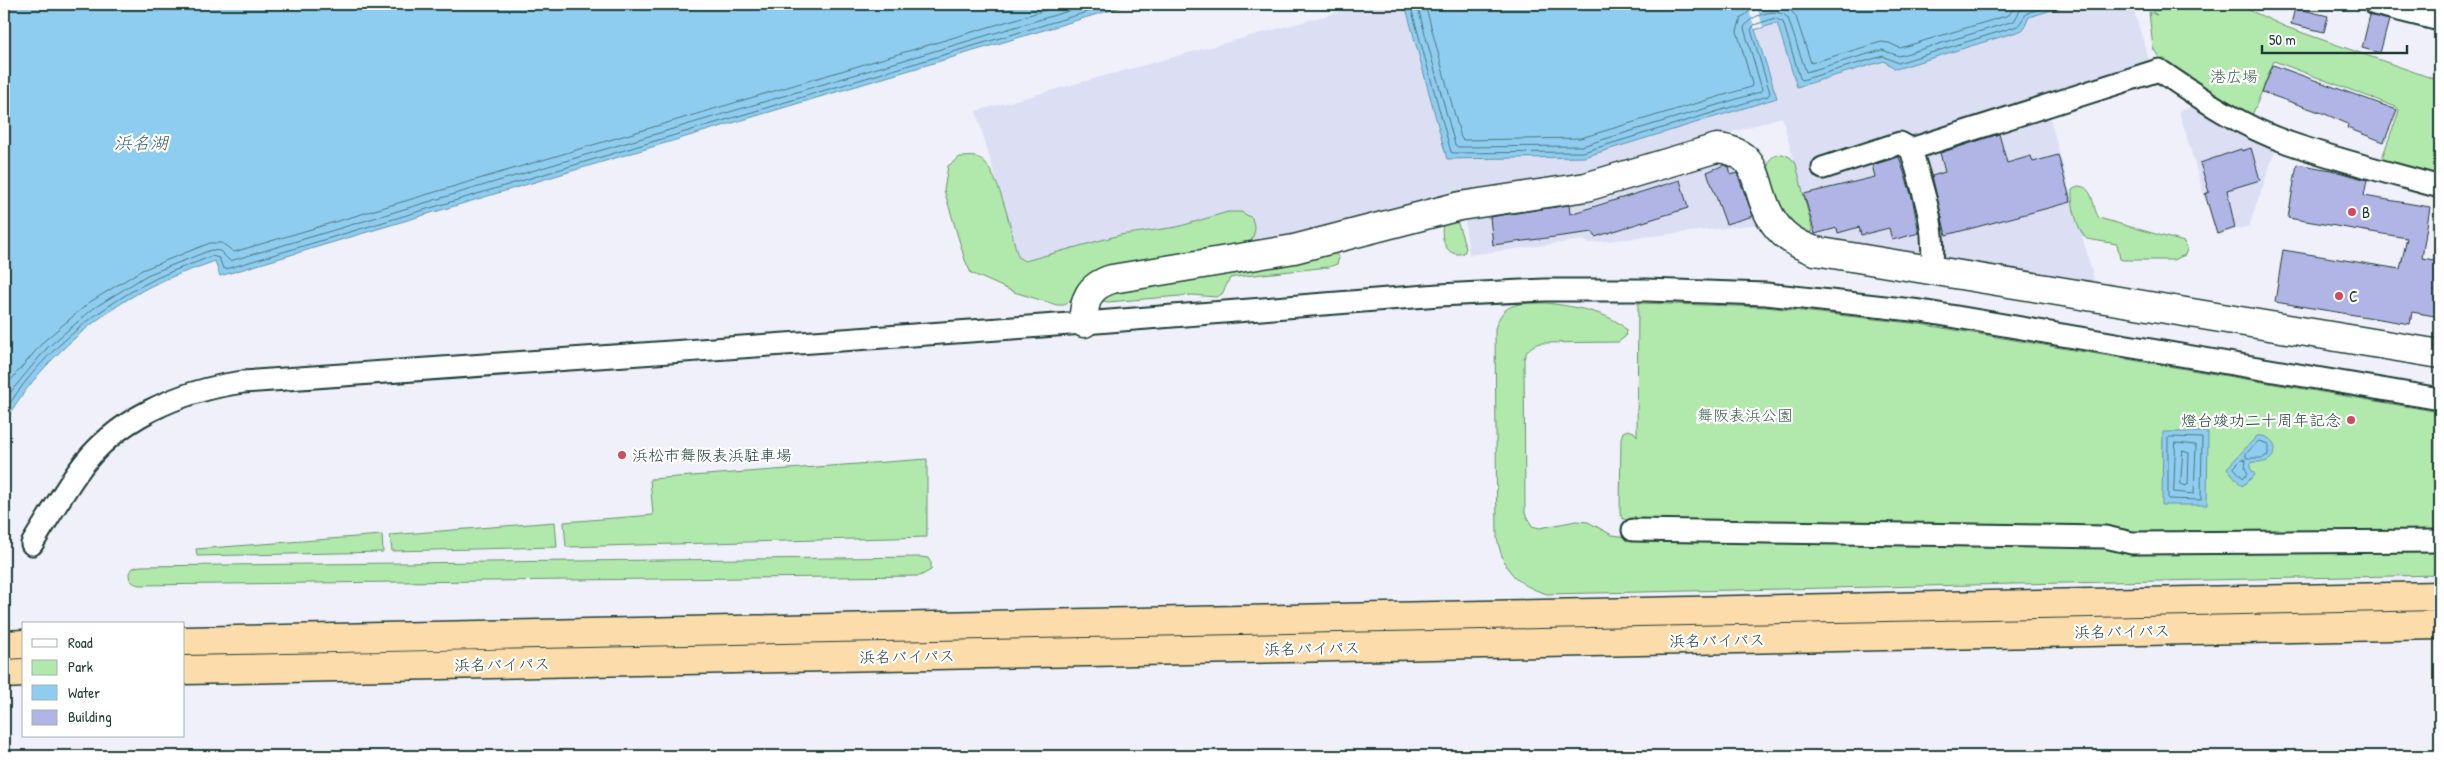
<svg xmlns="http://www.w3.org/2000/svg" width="2444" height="760" viewBox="0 0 2444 760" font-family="'Patrick Hand','Klee One',sans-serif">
<rect width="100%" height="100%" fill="#eff0fa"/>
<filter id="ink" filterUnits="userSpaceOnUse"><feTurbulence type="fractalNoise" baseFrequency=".02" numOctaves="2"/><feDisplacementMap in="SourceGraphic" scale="10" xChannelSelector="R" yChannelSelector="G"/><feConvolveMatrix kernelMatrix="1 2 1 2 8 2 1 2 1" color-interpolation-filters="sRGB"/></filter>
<g filter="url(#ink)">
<!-- built -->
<g fill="#dcdef4">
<polygon points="1368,4 1405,4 1448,159 1776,99 1755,29 1778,23 1797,87 2072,4 2132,4 2151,67 2045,100 2095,283 1814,236 1782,117 1597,173 1240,249 1229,212 1177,227 1135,232 1031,260 1019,258 976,111"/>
<polygon points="2198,105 2277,145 2249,226 2216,235 2179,111"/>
<polygon points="1718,158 1741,168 1762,224 1589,243 1583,240 1469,255 1464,215"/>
</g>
<!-- green -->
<g fill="#b1e8ab" stroke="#689270">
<polygon points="2149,4 2236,4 2286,27 2440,81 2440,179 2387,164 2383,160 2383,155 2398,114 2399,110 2396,107 2274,61 2251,118 2163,64 2153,48 2149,12 2157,15 2152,11"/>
<path d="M1782,154L1790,157L1796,164L1812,228V231L1809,233C1786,225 1779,202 1772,181C1771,176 1767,168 1769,162C1771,156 1777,155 1782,154Z"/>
<path d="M960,157C965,157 972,156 976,157C998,163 1011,232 1017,253L1019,258L1025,261L1120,235L1177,227L1228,212H1241L1252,218L1255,230L1251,243L1074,299L1064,305H1057L1014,292L971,273L965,260L944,190L948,166Z"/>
<path d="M2078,186C2095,187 2091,206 2099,218L2184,242L2187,249L2185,255L2173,260H2123L2120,259L2117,244L2087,239C2077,231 2071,203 2072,190Z"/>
<path d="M1453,220L1458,224L1466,248L1464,253C1446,259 1440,238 1443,224Z"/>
<polygon points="1328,252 1335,253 1339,258 1337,264 1329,267 1235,277 1230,278 1222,294 1216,297 1192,295 1108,302 1103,301 1102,297 1105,292"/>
<path d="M1545,303C1566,305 1613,312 1626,330L1625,337L1618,342L1540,343C1531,346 1527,349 1524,359L1525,513L1532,526L1540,528L1576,521L1588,522L1612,535L1628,537L2440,548V575L1547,594C1515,584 1504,571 1497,538L1495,329C1503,300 1520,304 1545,303Z"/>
<polygon points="1638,303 1765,307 1919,324 2440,412 2440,532 2133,535 1636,521 1635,516 1634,519 1627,521 1622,518 1620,513 1621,438 1623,432 1628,430 1634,432 1637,436"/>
<polygon points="927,459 927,537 566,547 564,522 653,515 650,479"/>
<polygon points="555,522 557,547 392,551 390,535"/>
<polygon points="382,535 383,552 197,556 196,549"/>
<path d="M921,557L928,558L931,563V570L920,576L139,585C132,583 129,581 129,573L133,568L140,566Z"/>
</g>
<!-- water -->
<g fill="#8fcdf0" stroke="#6293a5">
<path d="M4,4H1131L220,276L215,261C194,269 171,276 151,286C92,317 37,365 4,423Z"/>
<polygon points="1405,4 2072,4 2029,17 2023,30 1896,69 1884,61 1797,87 1777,23 1755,30 1777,98 1584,157 1447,159"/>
<polygon points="2163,432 2208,432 2207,505 2162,505"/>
<path d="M2257,436C2270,434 2282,448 2270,459C2264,465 2257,460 2251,463L2250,468L2255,475L2242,486L2227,468Z"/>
</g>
<!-- pier -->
<polygon fill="#eff0fa" points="1747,4 1756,4 1763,27 1755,29"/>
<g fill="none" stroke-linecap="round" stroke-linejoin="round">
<!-- shore -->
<g stroke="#4c777f" stroke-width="1">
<polyline points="1410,4 1451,152 1453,153 1583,152 1768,96 1770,93 1751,30 1754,25 1775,18 1783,22 1800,78 1802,80 1883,56 1898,63 2018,26 2027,13 2055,4"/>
<path d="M1417,4L1455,145L1458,147L1582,146L1760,92L1762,89L1744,28C1749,15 1778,6 1788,18L1806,72L1882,50L1899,56L2014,21L2021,9L2034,4"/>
<polyline points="1425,4 1461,138 1463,140 1581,138 1751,87 1752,84 1737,31 1741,18 1750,11 1776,4 1790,9 1796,17 1811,63 1881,42 1889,43 1900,48 2009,15 2016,4"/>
<polyline points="4,388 44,341 90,302 142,270 210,243 222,243 234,252 1066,4"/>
<polyline points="4,400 47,348 94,308 147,275 211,250 220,251 230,261 1092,4"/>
<path d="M4,413C35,359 94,310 149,282C169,271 191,265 212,256L219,258L223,268L226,269L1114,4"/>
<polygon points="2170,437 2202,438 2201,500 2168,499 2168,439"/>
<polygon points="2259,441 2268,444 2268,455 2262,458 2246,458 2246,454"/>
<polygon points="2176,443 2196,445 2194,494 2174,492"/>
<polygon points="2183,451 2189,453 2188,484 2186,486 2181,484"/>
<polygon points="2242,459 2246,460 2245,468 2248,474 2243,478 2234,468"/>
</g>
</g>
<!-- building -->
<g fill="#b1b5e6" stroke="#1f3d34">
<polygon points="2295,8 2328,16 2324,32 2291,24"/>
<polygon points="2370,15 2389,20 2380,53 2362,48"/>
<polygon points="2273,65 2397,110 2384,142 2347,128 2348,124 2325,114 2262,92"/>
<polygon points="1999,134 2007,163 2031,156 2033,162 2058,155 2071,202 1946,235 1932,176 1945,172 1940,153"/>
<polygon points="2251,148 2260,180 2227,190 2235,228 2217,234 2205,194 2209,192 2200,163 2241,149 2242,151"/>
<polygon points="1899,157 1912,197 1919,233 1892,240 1889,228 1861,235 1859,227 1838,233 1837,228 1815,234 1804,194 1875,177 1872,165"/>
<polygon points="2297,164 2331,170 2367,180 2364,196 2430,207 2422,258 2440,261 2440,317 2412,312 2410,324 2275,302 2283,250 2400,269 2407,238 2288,218"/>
<polygon points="1724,165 1729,167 1731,175 1737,173 1753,216 1726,224 1707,172"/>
<polygon points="1680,180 1688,208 1595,237 1593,232 1493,245 1490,217 1569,205 1570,214"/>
</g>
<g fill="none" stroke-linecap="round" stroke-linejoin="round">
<defs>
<g id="street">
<polyline points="2375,4 2440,20"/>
<path d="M1911,149L2159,70C2200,98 2242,127 2289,143C2338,160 2390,173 2440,187"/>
<path d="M1823,168L1900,143L1911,149C1922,189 1938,229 1931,270"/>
<polyline points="1633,530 2105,537 2132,543 2440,541"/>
<path d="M32,544C47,520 61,496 77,473C115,418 180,391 243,382L1084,323L1439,295L1545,290H1645L1766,294L1921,311L2440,399"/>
</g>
<path id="secondary" d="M1084,323C1083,300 1089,286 1112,279L1294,249L1460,206L1586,187L1717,148C1762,152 1753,186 1770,216C1780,235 1796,244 1815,251L2440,354"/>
<g id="highway">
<polyline points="184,641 2440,596"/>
<polyline points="4,645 24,644"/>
<polyline points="184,670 2440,625"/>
<polyline points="4,674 24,673"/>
</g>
</defs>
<!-- street casing -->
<use href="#street" stroke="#1f3d34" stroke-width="25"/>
<!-- secondary casing -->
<use href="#secondary" stroke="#1f3d34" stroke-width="31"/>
<!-- highway casing -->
<use href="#highway" stroke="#1f3d34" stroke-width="31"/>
<!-- street -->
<use href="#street" stroke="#fff" stroke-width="21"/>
<!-- secondary -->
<use href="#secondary" stroke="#fff" stroke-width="28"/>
<!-- highway -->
<use href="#highway" stroke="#fddcac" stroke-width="28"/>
</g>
</g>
<!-- markers -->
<g fill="#d1495b" stroke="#fff" stroke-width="2">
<circle cx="2352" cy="212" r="5"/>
<circle cx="2339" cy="296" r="5"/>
<circle cx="2351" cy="420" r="5"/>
<circle cx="622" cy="455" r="5"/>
</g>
<g text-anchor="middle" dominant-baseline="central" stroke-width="4.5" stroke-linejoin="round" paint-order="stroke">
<!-- park labels -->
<g font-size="16" fill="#3c5f4c" stroke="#fff">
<text x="2234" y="76">港広場</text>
<text x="1745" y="415">舞阪表浜公園</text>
</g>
<!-- poi labels -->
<g font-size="16" fill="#1f3d34" stroke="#fff" text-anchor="start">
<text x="2362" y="212">B</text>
<text x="2349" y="296">C</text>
<text x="2341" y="420" text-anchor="end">燈台竣功二十周年記念</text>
<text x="632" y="455">浜松市舞阪表浜駐車場</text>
</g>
<!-- street labels -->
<g font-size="16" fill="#1f3d34" stroke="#fff">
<text transform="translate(2122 631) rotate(-1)">浜名バイパス</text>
<text transform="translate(1717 640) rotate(-1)">浜名バイパス</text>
<text transform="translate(1312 648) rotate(-1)">浜名バイパス</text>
<text transform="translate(907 656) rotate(-1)">浜名バイパス</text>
<text transform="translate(502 664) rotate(-1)">浜名バイパス</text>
</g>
<!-- water labels -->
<g font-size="18" font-style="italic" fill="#3b6163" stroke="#fff">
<text x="141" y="142">浜名湖</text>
</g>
</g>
<!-- margin -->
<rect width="2444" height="760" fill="none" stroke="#fff" stroke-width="20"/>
<rect x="10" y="10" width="2424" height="740" fill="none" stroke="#1f3d34" stroke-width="2" filter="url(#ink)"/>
<!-- legend -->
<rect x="22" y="622" width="162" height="115" fill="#ffffff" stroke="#a5b1ae"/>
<rect x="32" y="639" width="25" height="8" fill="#ffffff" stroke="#a5b1ae"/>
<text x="68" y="648" font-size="15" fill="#1f3d34">Road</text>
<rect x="32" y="660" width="25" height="15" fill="#b1e8ab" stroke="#a5b1ae"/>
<text x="68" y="672" font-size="15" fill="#1f3d34">Park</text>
<rect x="32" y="685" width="25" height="15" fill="#8fcdf0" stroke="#a5b1ae"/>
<text x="68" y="698" font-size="15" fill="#1f3d34">Water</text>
<rect x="32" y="710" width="25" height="15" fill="#b1b5e6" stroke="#a5b1ae"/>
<text x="68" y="722" font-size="15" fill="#1f3d34">Building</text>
<!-- scale -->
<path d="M2262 45v8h145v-8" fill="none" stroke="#1f3d34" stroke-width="2.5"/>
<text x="2269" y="45" font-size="15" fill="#1f3d34" stroke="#ffffff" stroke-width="4" paint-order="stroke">50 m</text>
</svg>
